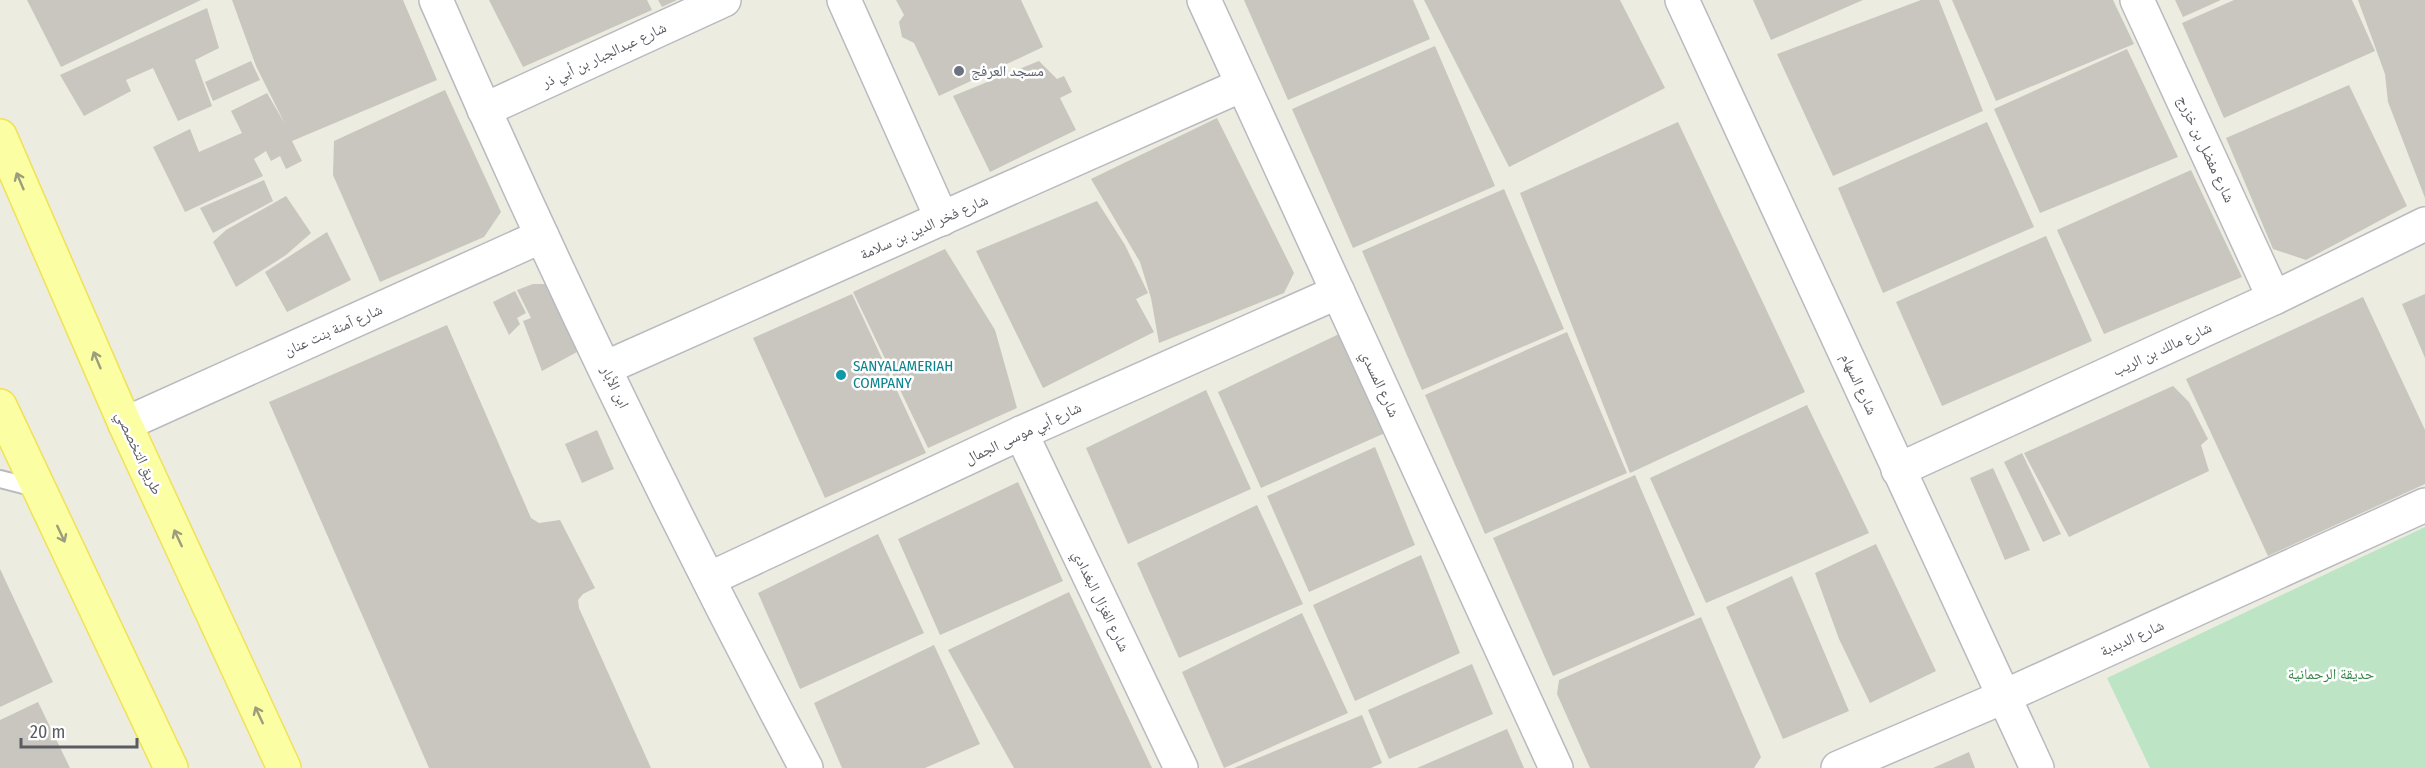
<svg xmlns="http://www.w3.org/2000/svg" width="2425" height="768" viewBox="0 0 2425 768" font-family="'Fira Sans Condensed','Noto Naskh Arabic',sans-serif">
<rect width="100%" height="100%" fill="#edece1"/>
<!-- green -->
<polygon fill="#bde5c5" points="2425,527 2425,768 2150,768 2107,678"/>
<!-- building -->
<g fill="#c8c6be">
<polygon points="27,0 201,0 61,67"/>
<polygon points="232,0 403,0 437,80 292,141 302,161 286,169 280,156 271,161 266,151 254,159 263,176 185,212 153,147 190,129 199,152 242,133 231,111 267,93 285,124 256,66"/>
<polygon points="489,0 647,0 652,10 523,67"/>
<polygon points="658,0 677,0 662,7"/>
<polygon points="896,0 1021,0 1043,47 939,96 914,43 902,37 899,22 904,15"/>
<polygon points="1244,0 1413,0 1430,39 1288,100"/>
<polygon points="1424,0 1620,0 1665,88 1509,167"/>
<polygon points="1753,0 1863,0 1771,40"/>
<polygon points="1921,0 1939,0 1983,111 1833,176 1777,54"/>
<polygon points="1952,0 2113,0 2134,44 1996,101"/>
<polygon points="2175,0 2221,0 2183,17"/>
<polygon points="2234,0 2352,0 2375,51 2224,118 2182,23"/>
<polygon points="2358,0 2425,0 2425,198 2388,102 2385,74"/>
<polygon points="207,8 219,48 195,60 212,106 178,121 153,68 126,80 131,91 84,116 60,75"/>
<polygon points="1435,46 1495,186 1353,248 1292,109"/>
<polygon points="2127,49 2178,157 2040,213 1994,109"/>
<polygon points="251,61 260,80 213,101 205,82"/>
<polygon points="1039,61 1057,79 1064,76 1072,92 1060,98 1076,130 990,172 953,96"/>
<polygon points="2349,85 2407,206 2306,260 2273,249 2226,138"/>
<polygon points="445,90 501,212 484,237 380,282 333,175 334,141"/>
<polygon points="1217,118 1294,273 1284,293 1159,343 1151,298 1140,262 1091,179"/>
<polygon points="1678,122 1805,392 1630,473 1520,193"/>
<polygon points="1987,122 2034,227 1883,293 1838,188"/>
<polygon points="2191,170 2242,277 2104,334 2057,230"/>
<polygon points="264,180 273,201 213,233 200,208"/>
<polygon points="1504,189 1564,329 1422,390 1362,251"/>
<polygon points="286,196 311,233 286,255 236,287 213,242 226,230"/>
<polygon points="1097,201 1125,245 1148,293 1136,299 1154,332 1043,388 976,251"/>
<polygon points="327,232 351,280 287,312 265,272"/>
<polygon points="2046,236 2092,341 1942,406 1896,302"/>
<polygon points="945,249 995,330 1017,408 928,448 853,292"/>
<polygon points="533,284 546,284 577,352 542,371 523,321 531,318 517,290"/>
<polygon points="515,291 526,313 517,318 520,324 509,335 493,302"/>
<polygon points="852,294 926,453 825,498 753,338"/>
<polygon points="2425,294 2425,358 2402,304"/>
<polygon points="2363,297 2425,430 2425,484 2268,556 2186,379"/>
<polygon points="447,325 531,518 539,523 560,520 595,588 583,594 578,600 579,608 651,768 429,768 269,402"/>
<polygon points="1567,332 1627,473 1485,534 1425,395"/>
<polygon points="1339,334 1385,433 1261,488 1218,392"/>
<polygon points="2173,386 2189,402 2208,439 2201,445 2209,471 2069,537 2024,453"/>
<polygon points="1206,390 1251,489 1128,544 1086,448"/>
<polygon points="1807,405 1869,533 1706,603 1650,478"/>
<polygon points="597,430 614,469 582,483 565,444"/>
<polygon points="1375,447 1415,545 1309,592 1267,496"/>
<polygon points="2022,453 2061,534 2043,542 2004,462"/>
<polygon points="1993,468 2030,550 2005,560 1970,478"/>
<polygon points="1635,475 1695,615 1553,676 1493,538"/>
<polygon points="1018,482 1063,581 940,635 898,539"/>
<polygon points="1257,505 1303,604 1179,658 1137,563"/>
<polygon points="878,534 924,633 800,689 758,593"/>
<polygon points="1876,544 1936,671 1870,703 1839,639 1815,573"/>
<polygon points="1421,555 1460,653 1355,701 1313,605"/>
<polygon points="0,569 53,682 0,707"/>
<polygon points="1792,576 1849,711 1783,739 1726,607"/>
<polygon points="1069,592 1152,768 1014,768 948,650"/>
<polygon points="1302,613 1348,713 1224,768 1182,672"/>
<polygon points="1701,617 1761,757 1754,768 1590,768 1557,694 1559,680"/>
<polygon points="934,645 980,744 925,768 842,768 814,703"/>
<polygon points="1472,664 1493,714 1389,759 1368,710"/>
<polygon points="38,702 70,768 0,768 0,720"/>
<polygon points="1362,715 1382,763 1371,768 1234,768"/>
<polygon points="1507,729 1524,768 1417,768"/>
<polygon points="1969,752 1975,768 1933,768"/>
</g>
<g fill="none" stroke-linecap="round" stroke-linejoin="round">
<defs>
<polyline id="service" points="0,479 39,489"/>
<g id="minor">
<path d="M436,0C549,260 673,517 806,768"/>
<polyline points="844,0 942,219"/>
<polyline points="1204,0 1556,768"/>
<polyline points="1682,0 2037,768"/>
<polyline points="2137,0 2274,298"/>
<polyline points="484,110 724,0"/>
<polyline points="605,368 1242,85"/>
<polyline points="125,424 542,236"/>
<polyline points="1021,433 1181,768"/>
<polyline points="1898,470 2274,298 2425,224"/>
<polyline points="709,579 1021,433 1338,292"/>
<polyline points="1838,768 2003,697 2425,505"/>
</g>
<g id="primary">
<polyline points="0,136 125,424 284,768"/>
<polyline points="0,406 171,768"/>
</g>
</defs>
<!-- service casing -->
<use href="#service" stroke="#b9bac0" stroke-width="20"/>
<!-- minor casing -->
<use href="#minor" stroke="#b9bac0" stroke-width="36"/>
<!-- primary casing -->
<use href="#primary" stroke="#f0e256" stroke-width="36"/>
<!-- service -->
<use href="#service" stroke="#fff" stroke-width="16"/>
<!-- minor -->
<use href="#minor" stroke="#fff" stroke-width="33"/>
<!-- primary -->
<use href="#primary" stroke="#fcfea4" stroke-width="33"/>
</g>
<!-- one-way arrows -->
<defs><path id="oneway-shaft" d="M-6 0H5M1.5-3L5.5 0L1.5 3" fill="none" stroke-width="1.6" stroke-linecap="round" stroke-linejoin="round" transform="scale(1.5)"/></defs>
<g stroke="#9b9d7c">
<use href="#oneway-shaft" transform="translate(20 181) rotate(-113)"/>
<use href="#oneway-shaft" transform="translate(97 360) rotate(-113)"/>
<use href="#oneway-shaft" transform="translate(61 534) rotate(65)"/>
<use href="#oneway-shaft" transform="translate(178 538) rotate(-115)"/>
<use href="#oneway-shaft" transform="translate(259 715) rotate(-115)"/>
</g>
<!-- markers -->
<circle fill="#6b7280" stroke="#fff" stroke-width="2" cx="959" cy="71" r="6"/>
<circle fill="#0f9aa8" stroke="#fff" stroke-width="2" cx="841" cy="375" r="6"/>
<g text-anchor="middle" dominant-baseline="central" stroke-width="5" stroke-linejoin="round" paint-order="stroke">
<!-- street labels -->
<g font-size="15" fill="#5a5c62" stroke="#fff">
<text transform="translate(604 55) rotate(-25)">شارع عبدالجبار بن أبي ذر</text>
<text transform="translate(2206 149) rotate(65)">شارع مفضل بن خزرج</text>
<text transform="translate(924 227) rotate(-24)">شارع فخر الدين بن سلامة</text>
<text transform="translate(333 330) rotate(-24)">شارع آمنة بنت عنان</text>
<text transform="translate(2162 349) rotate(-25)">شارع مالك بن الريب</text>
<text transform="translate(1380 384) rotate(65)">شارع المسدي</text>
<text transform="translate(1859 384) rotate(65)">شارع السهام</text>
<text transform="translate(615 387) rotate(64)">ابن الأبار</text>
<text transform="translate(1023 433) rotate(-25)">شارع أبي موسى الجمال</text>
<text transform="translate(139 453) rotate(65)">طريق التخصصي</text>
<text transform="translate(1101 601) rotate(64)">شارع الغزال البغدادي</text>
<text transform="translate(2132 638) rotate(-24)">شارع الدبدبة</text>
</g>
<!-- worship labels -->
<g font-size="15" fill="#5b616d" stroke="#fff" text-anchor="start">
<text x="971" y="71">مسجد العرفج</text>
</g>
<!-- culture labels -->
<g font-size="15" fill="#0d838f" stroke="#fff" text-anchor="start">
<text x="853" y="366">SANYALAMERIAH<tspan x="853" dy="17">COMPANY</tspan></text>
</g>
<!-- park labels -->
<g font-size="15" fill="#358548" stroke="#fff">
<text x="2331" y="674">حديقة الرحمانية</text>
</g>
</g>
<!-- scale -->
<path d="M21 738v9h116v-9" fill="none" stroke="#5a5c62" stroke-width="3"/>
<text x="30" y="738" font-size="18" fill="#5a5c62" stroke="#ffffff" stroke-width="4.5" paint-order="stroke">20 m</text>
</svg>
